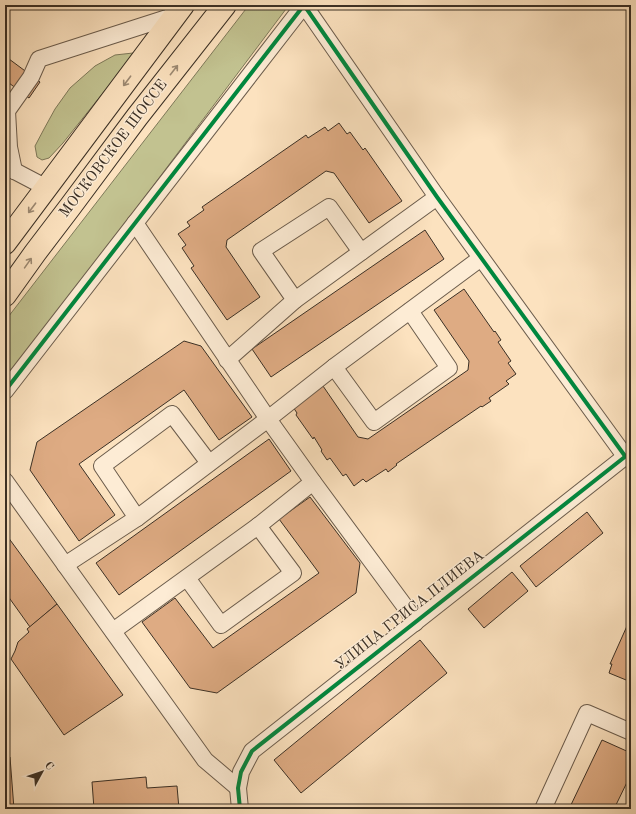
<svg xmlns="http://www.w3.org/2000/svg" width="636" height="814" viewBox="0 0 636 814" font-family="'Old Standard TT',serif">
<rect width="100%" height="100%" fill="#fce2bf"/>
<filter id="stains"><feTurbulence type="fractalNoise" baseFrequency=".005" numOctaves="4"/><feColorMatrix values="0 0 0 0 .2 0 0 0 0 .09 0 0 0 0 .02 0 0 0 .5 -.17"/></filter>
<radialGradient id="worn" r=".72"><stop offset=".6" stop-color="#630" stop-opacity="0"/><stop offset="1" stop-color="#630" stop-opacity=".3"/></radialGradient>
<!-- green -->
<g fill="#c2c290" stroke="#7e795a">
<polygon points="249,5 289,5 5,383 5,321"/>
<polygon points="133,53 126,64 63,143 49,158 42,160 37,157 35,146 44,129 55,109 70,88 95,66 115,55"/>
<path d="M5,195C12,201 10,210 5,216Z"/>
</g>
<!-- building -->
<g fill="#deab83" stroke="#3b3025">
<polygon points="5,56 40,82 29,98 5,80"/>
<polygon points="339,123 347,134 350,132 363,150 365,148 402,201 369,223 334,173 326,171 227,240 226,247 260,297 227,320 191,268 194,266 182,248 186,245 178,234 190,226 187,222 204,210 202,207 306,135 308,138 325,127 328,131"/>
<polygon points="425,230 444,259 271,377 252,349"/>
<polygon points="464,289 494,332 495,331 501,340 498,342 511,361 508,363 516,374 506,381 509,384 489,398 491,401 482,407 481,406 396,464 397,465 388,472 386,469 366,482 363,479 354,486 346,474 343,476 330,458 327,460 321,451 322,450 314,437 313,439 296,415 297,413 293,407 323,386 358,437 368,439 468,370 469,361 434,310"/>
<polygon points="184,341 201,346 252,417 219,440 184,390 79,464 115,515 79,541 30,470 37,442"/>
<polygon points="269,439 291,471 119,595 96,563"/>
<polygon points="310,497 360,563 356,593 217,693 190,688 142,622 175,598 213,648 319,573 279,519"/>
<polygon points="587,512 603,533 536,587 520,566"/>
<polygon points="5,533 57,604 30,627 5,592"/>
<polygon points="512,572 528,591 484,628 468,609"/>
<polygon points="57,604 123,695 64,735 11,659 15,651 18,642 29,632 27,629"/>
<polygon points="631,617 631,682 609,673 612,664 610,664"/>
<polygon points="420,640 447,673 301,793 274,760"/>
<polygon points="5,703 6,703 9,740 5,740"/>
<polygon points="602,740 631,753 631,774 614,809 569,809"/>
<polygon points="5,742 6,757 10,757 14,809 5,809"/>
<polygon points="146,777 147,788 177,786 179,809 94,809 92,782"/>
</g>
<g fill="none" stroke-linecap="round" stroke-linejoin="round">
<defs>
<g id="minor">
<polyline points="304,5 437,197 625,456"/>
<polyline points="5,166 47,188"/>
<polyline points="14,171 9,147 7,111 31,77 39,59 176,15"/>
<polyline points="135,223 268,419 313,482 409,612 415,623"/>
<polyline points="295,300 261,251 329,207 361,252"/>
<polyline points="227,360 295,300 437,197"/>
<polyline points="334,367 374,422 449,368 410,311"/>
<polyline points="5,391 304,5"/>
<polyline points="5,481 205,760 238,788"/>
<polyline points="137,518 102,466 172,414 209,463"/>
<polyline points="65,565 137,518 268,419 334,367 481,258"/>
<polyline points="187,578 221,625 293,573 258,526"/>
<polyline points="113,631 258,526 313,482"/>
<polyline points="240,809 238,788 241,772 252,751 631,452"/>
<polyline points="543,809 587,713 631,732"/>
</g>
<g id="highway">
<polyline points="5,243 183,5"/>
<polyline points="5,295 35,253 70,207 137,117 225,5"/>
</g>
</defs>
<!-- minor casing -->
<use href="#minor" stroke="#6b5c4c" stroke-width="18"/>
<!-- highway casing -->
<use href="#highway" stroke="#3b3025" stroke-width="24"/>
<!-- minor -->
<use href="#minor" stroke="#fdecd5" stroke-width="16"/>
<!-- highway -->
<use href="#highway" stroke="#fce2bf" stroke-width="22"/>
<defs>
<g id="cycleway">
<polyline points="304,5 437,197 625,456"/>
<polyline points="5,391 304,5"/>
<polyline points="240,809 238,788 241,772 252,751 631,452"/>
</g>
</defs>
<!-- cycleway casing -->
<use href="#cycleway" stroke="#fdecd5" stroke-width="6"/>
<!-- cycleway -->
<use href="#cycleway" stroke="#00873e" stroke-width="4"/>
</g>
<!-- one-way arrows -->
<defs><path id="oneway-shaft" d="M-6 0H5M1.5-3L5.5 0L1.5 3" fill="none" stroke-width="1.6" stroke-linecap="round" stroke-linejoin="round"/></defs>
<g stroke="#9c8972">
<use href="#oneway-shaft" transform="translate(174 70) rotate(-52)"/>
<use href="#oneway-shaft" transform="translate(127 81) rotate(127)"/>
<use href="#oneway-shaft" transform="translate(32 208) rotate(127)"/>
<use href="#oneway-shaft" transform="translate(28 263) rotate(-55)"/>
</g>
<g text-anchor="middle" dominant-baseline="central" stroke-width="3" stroke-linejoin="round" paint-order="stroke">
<!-- street labels -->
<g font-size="15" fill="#3b3025" stroke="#fdecd5">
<text transform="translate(114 149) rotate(-53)">МОСКОВСКОЕ ШОССЕ</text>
<text transform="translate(410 611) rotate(-38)">УЛИЦА ГРИСА ПЛИЕВА</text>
</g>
</g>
<!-- margin -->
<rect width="636" height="814" fill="none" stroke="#fce2bf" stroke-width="20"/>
<rect x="6" y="6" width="624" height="802" fill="none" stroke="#3b3025" stroke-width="2"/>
<rect x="10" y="10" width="616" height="794" fill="none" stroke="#3b3025"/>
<!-- north arrow -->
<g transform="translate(42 772) rotate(50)" stroke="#fdecd5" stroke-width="3" paint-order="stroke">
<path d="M0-3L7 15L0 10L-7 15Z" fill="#3b3025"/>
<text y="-6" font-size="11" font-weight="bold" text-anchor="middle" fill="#3b3025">С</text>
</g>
<rect width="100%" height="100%" filter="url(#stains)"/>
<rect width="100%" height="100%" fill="url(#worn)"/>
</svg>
